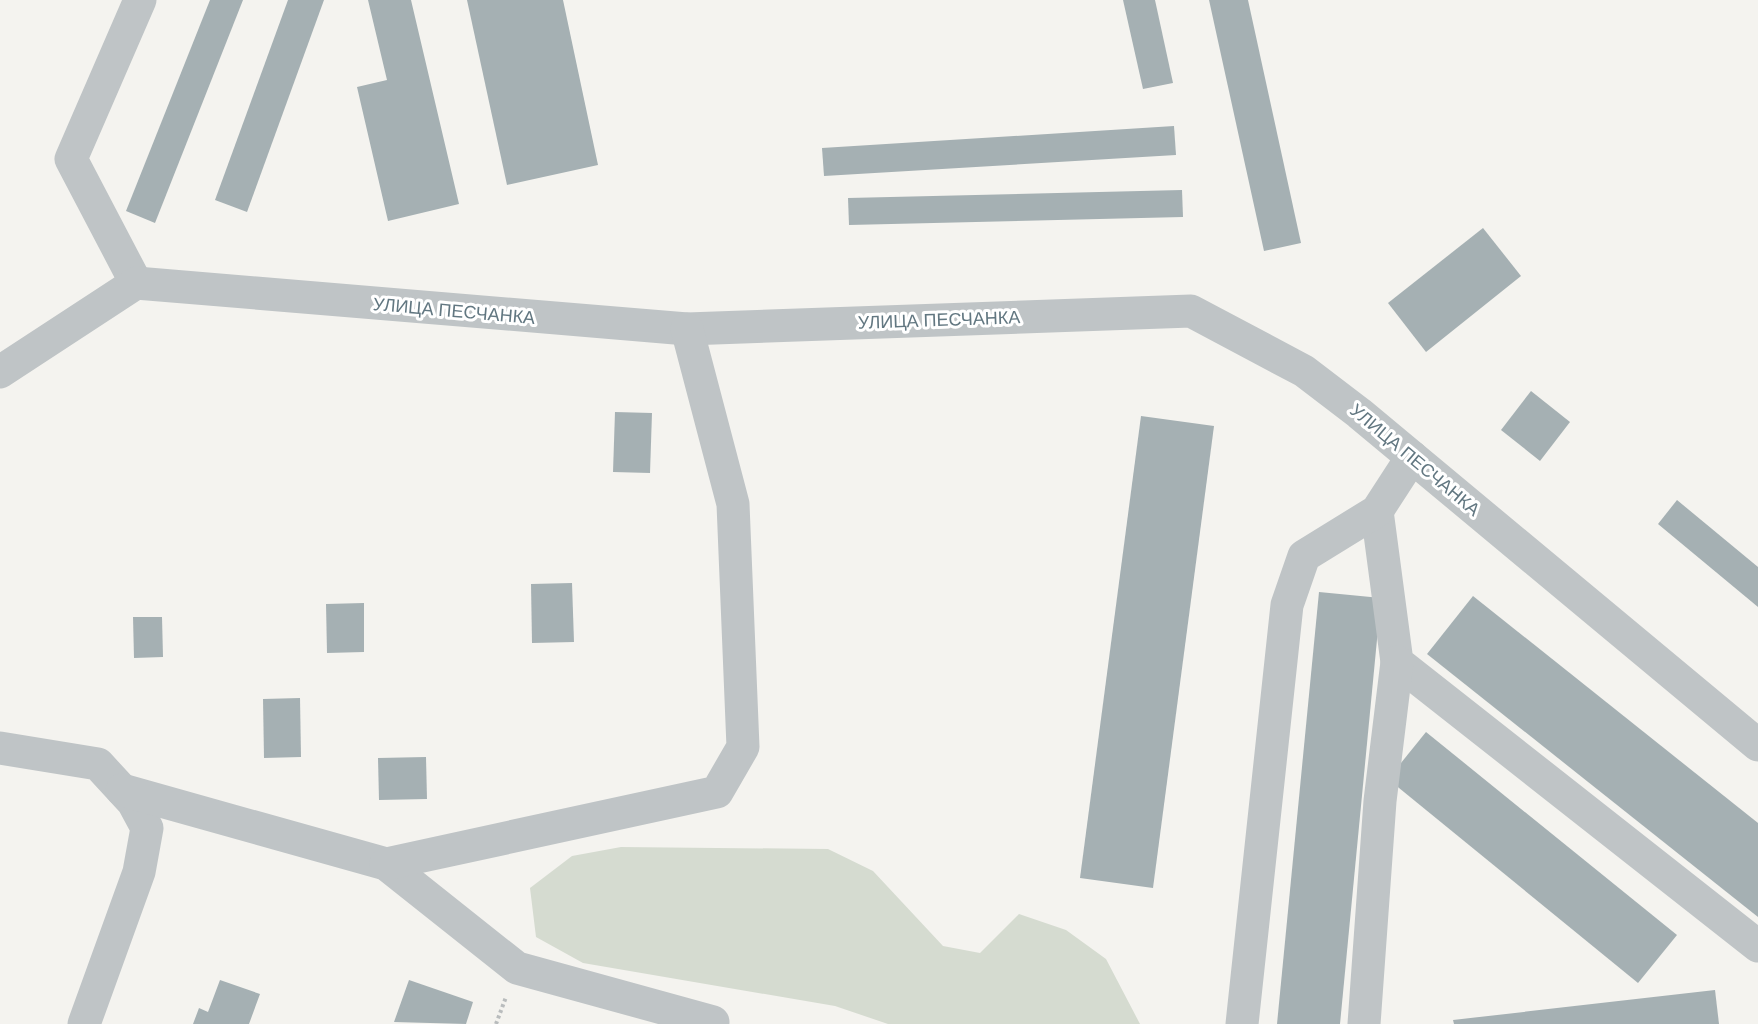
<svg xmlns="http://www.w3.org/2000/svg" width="1758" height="1024" viewBox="0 0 1758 1024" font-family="Helvetica,sans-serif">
<rect width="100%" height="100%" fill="#f4f3ef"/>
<!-- green -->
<polygon fill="#d5dbd0" points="621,847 828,849 873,871 943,946 980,953 1019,914 1066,930 1106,959 1140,1024 888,1024 835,1006 583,963 536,937 530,888 572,856"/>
<!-- building -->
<g fill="#a5b0b3">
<polygon points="210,0 243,0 155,223 126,211"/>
<polygon points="288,0 324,0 247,212 215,200"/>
<polygon points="368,0 411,0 459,204 388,221 357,87 387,80"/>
<polygon points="467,0 563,0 598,165 507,185"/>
<polygon points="1123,0 1155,0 1173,83 1143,89"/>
<polygon points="1209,0 1248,0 1301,243 1264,251"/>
<polygon points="1174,126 1176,155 824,176 822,148"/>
<polygon points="1182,190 1183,217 849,225 848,198"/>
<polygon points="1483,228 1521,276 1426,352 1388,303"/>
<polygon points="1531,391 1570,422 1540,461 1501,430"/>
<polygon points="615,412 652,413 650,473 613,472"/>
<polygon points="1141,416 1214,426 1153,888 1080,878"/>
<polygon points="1677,500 1758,567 1758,607 1658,524"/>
<polygon points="572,583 574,642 532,643 531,584"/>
<polygon points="1319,592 1381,598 1340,1024 1277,1024"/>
<polygon points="1473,596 1758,823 1758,917 1427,654"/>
<polygon points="364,603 364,652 327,653 326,604"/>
<polygon points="133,617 162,617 163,657 134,658"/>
<polygon points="300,698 301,757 264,758 263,699"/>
<polygon points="1426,732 1677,935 1638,983 1388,779"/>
<polygon points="426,757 427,799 379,800 378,758"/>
<polygon points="220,980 260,994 249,1024 193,1024 199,1008 208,1012"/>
<polygon points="409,980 473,1002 466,1024 394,1022"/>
<polygon points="1715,990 1719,1024 1454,1024 1453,1020"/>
</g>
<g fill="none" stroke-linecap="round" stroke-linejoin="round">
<!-- path -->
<polyline stroke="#b9bcbd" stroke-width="4" stroke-dasharray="3 3" stroke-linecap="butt" points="496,1024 506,997"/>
<!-- minor -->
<g stroke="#bfc4c6" stroke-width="33">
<polyline points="136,283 71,159 140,0"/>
<polyline points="0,372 136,283 687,329 1191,311 1304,371 1359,413 1758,745"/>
<polyline points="1377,511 1397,662 1758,946"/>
<polyline points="0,748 98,764 133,802 147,828 139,872 84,1024"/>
<polyline points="122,790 386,864 517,968 713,1022"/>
<polyline points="386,864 717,792 743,747 733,504 687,329"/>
<polyline points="1242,1024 1287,605 1304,556 1377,511 1412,457"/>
<polyline points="1364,1024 1380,801 1397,662"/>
</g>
</g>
<g text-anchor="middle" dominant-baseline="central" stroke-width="6" stroke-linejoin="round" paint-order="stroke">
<!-- street labels -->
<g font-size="18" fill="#627781" stroke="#fff">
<text transform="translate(454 311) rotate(5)">УЛИЦА ПЕСЧАНКА</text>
<text transform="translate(939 320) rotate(-2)">УЛИЦА ПЕСЧАНКА</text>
<text transform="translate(1415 460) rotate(40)">УЛИЦА ПЕСЧАНКА</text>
</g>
</g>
</svg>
